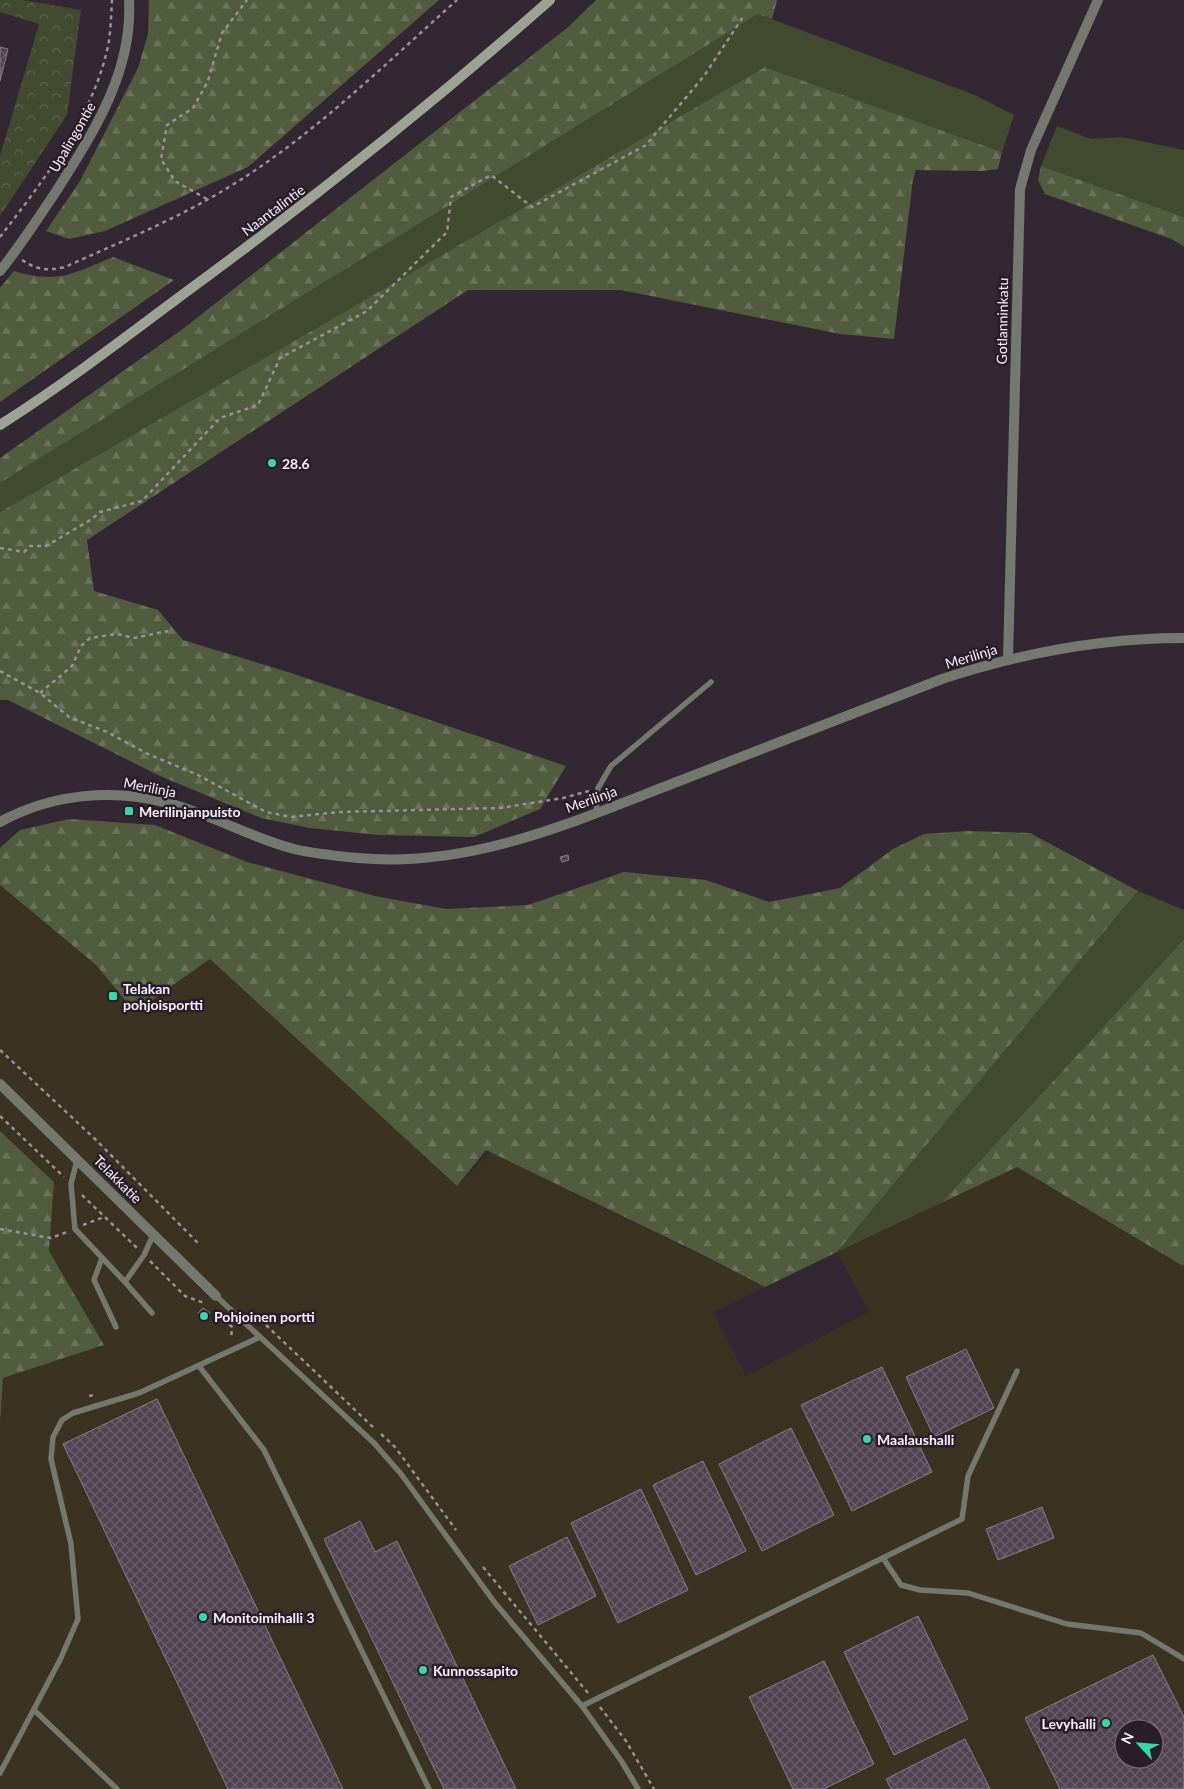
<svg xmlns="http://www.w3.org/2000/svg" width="1184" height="1789" viewBox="0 0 1184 1789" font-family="Lato,sans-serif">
<defs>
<pattern id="forest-firs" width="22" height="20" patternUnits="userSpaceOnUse" patternTransform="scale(1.25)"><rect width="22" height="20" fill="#515b3e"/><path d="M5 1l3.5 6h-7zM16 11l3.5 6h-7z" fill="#6b735b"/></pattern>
<pattern id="park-crowns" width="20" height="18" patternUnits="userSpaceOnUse" patternTransform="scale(1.25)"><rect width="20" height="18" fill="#424a30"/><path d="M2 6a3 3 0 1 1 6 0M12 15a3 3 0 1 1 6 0" fill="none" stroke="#5e644f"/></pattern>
<pattern id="building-cross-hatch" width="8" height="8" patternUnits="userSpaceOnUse" patternTransform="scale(1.25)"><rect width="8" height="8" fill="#514351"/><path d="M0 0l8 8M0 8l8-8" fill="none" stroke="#6b5e6b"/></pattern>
</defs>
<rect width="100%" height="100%" fill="#342734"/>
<!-- industrial -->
<path fill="#3c3222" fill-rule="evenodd" d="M0,885L96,965L135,1012L210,959L457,1186L491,1152L765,1287L713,1312L746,1376L869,1312L837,1252L1016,1167L1182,1265L1184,1264V1789H0V1423L3,1378L104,1345L49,1250L54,1182L0,1131ZM1124,1729H1154V1759H1124Z"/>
<!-- grass -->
<g fill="#424a30">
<polygon points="758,14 975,95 1014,115 1002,152 765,67 0,512 0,483"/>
<polygon points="1057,126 1091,139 1122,137 1184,150 1184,217 1041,166"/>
<polygon points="1138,891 1184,910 1184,939 941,1203 837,1252"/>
</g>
<!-- forest -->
<g fill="url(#forest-firs)">
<polygon points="149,0 439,0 248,167 105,231 69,239 46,231 80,181 138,68 148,34"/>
<polygon points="596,0 777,0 772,19 758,14 0,483 0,458 184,328 567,28"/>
<polygon points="765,67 1002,152 998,169 982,171 916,170 913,179 894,339 840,334 621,290 468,290 87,540 94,591 158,610 183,640 291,673 566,766 540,809 474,837 379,835 310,828 261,818 160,776 8,700 0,700 0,512"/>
<polygon points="1041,166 1184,217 1184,247 1174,240 1045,194 1038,180"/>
<path d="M113,257L174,280L0,402V288L14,271C60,284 71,274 113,257Z"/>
<polygon points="69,819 155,825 247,862 375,896 446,909 528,905 624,872 706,880 769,902 840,888 893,849 924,834 968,831 1030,833 1138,891 837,1252 765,1287 701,1254 486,1150 457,1186 210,959 135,1012 96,965 0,885 0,848 20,830"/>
<polygon points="1184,939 1184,1264 1183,1266 1017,1167 941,1203"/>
<polygon points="0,1131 54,1182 49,1251 104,1345 3,1378 0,1423"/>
</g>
<!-- park -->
<polygon fill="url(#park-crowns)" points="0,0 23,0 81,10 67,115 0,216 0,156 39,24 0,12"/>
<!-- building -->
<g fill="url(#building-cross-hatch)" stroke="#8a7a8a" fill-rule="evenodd">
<polygon points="0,47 8,49 0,81"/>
<polygon points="568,855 569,860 562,862 560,857"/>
<polygon points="203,1308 210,1313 204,1319 198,1313"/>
<polygon points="966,1349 994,1408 934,1437 906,1377"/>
<polygon points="882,1367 932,1472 852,1511 801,1405"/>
<polygon points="157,1399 343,1789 228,1789 63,1444"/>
<polygon points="791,1428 834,1515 762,1551 719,1464"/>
<polygon points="703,1461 746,1551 696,1575 653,1485"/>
<polygon points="641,1489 688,1590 618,1623 571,1523"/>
<polygon points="1042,1507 1054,1538 998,1560 986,1529"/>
<polygon points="360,1521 375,1552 397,1541 516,1789 444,1789 324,1539"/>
<polygon points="567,1537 596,1596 538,1625 509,1566"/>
<polygon points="918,1616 968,1719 894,1755 844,1652"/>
<path d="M1153,1655L1184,1717V1789H1060L1025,1718ZM1124,1729H1154V1759H1124Z"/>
<polygon points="824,1661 874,1764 824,1789 793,1789 749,1697"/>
<polygon points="965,1739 990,1789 891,1789 886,1779"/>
</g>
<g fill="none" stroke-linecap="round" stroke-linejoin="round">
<!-- path -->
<g stroke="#9a8f9a" stroke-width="2.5" stroke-dasharray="4 4" stroke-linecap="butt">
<polyline points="207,199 175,181 161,159 167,125 193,108 208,81 222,33 247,0"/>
<path d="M0,237C43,181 93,117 108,46C111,31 111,15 112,0"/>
<path d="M22,260C37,270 48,271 65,267C120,242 177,219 229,187C313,136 384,65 457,0"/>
<polyline points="0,548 24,552 30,546 46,546 92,519 100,512 142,501 220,418 258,405 280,358 367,311 447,232 451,197 491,175 532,207 646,145 704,76 743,17"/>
<polyline points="0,671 40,693 69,717 107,732 148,754 198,775 266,812 291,817 339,812 500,808 563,798 589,791"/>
<polyline points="40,693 72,666 81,646 90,638 117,634 134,638 168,631"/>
<polyline points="0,1050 95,1139 200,1245"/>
<polyline points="0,1116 64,1177"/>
<polyline points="82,1195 137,1248"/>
<polyline points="83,1225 104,1217"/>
<polyline points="0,1229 51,1238 67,1232"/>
<polyline points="150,1261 185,1296 204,1303"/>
<polyline points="218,1313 232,1327 231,1339"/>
<polyline points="266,1325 375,1429"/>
<polyline points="89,1396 95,1395"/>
<polyline points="381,1434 395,1447 456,1530"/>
<polyline points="483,1567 588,1693"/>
<polyline points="600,1707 626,1741 654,1789"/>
</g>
<!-- service -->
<g stroke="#74786f" stroke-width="5.5">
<polyline points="596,813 598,788 611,766 711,682"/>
<polyline points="77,1160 71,1184 75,1229 125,1282 144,1255 154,1233"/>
<polyline points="102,1258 94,1280 116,1327"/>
<polyline points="125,1282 152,1313"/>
<polyline points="216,1296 374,1443 401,1474 495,1603 582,1706 622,1762 638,1789"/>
<polyline points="199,1366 264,1450 429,1789"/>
<polyline points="883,1558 901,1585 920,1590 968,1593 1067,1624 1141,1633 1184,1659"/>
<polyline points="582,1706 962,1519 968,1476 1017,1371"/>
<polyline points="34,1710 117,1789"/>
<polyline points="0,1773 60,1660 78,1619 71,1544 51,1459 53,1437 62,1420 73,1413 139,1393 260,1337"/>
</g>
<!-- minor -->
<polyline stroke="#74786f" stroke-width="10" points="0,1084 216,1296"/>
<!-- tertiary -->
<g stroke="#74786f" stroke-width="10">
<path d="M0,271C21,245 39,217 57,190C94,132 133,71 129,0"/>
<polyline points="1008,659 1020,189 1031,150 1098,0"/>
<path d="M0,822C51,794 112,788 168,803C211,814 251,838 294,849C315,854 337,856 358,858C474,869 582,818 687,778C772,745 857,712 942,679C1021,653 1100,638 1184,638"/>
</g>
<!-- secondary -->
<path stroke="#9ca395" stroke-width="10" d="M0,425C63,385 122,340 182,295C309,202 432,104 550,0"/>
</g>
<!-- markers -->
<g fill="#3bd4a4" stroke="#2a1d2a" stroke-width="2">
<circle cx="272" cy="463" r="5"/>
<rect x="124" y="806" width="10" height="10" rx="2.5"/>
<rect x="108" y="991" width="10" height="10" rx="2.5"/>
<circle cx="204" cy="1316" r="5"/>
<circle cx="867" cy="1439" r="5"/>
<circle cx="203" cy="1617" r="5"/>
<circle cx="423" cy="1670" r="5"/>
<circle cx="1106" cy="1723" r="5"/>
</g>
<g text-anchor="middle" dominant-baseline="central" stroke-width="5" stroke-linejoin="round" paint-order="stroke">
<!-- street labels -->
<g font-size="14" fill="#f9f0f9" stroke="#2a1d2a">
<text transform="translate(72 137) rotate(-60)">Upalingontie</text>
<text transform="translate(273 210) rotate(-37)">Naantalintie</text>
<text transform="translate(1002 321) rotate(-89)">Gotlanninkatu</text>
<text transform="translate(971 656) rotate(-17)">Merilinja</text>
<text transform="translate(150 787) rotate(11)">Merilinja</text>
<text transform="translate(591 799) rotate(-20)">Merilinja</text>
<text transform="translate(118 1179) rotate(45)">Telakkatie</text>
</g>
<!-- poi labels -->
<g font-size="14" font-weight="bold" fill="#f9f0f9" stroke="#2a1d2a" text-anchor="start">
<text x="282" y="463">28.6</text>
<text x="139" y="811">Merilinjanpuisto</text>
<text x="123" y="988">Telakan<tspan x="123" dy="16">pohjoisportti</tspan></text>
<text x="214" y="1316">Pohjoinen portti</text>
<text x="877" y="1439">Maalaushalli</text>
<text x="213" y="1617">Monitoimihalli 3</text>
<text x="433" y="1670">Kunnossapito</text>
<text x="1096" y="1723" text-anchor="end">Levyhalli</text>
</g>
</g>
<!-- north arrow -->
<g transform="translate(1139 1744) rotate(296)"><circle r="24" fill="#2a1d2a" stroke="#7d717d"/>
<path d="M0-4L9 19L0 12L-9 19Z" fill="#3bd4a4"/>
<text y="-8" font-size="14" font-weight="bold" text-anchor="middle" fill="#f9f0f9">N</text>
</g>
</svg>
